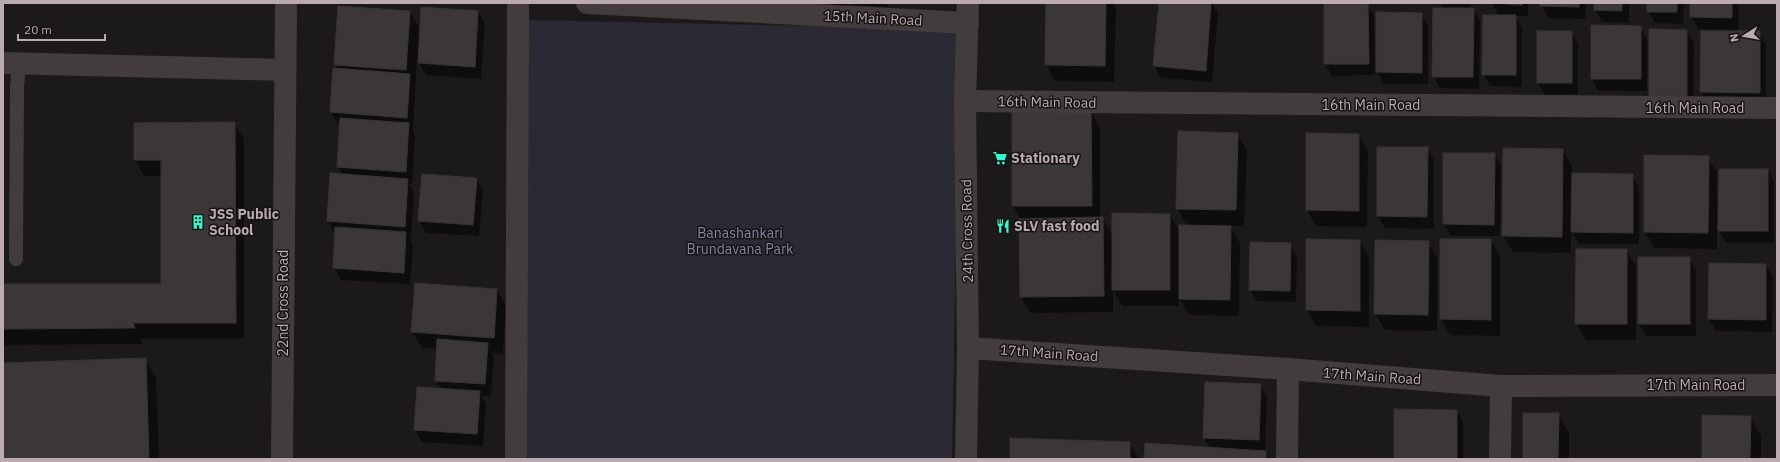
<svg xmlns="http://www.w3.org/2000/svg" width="1780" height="462" viewBox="0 0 1780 462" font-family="'IBM Plex Sans',sans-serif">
<rect width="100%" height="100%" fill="#1c1919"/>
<!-- green -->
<polygon fill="#2b2934" points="527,20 960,29 952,459 519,459"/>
<!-- shadow -->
<g fill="#0007">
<polygon points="816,3 847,3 847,6"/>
<polygon points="854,3 888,3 888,7 855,5"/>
<polygon points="1047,3 1113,3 1116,7 1114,82 1055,81 1046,64"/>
<polygon points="1160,3 1212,3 1218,13 1212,82 1161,78 1154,66"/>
<polygon points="1441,3 1471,3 1471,9 1473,9 1480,21 1479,89 1440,88 1433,76 1444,9"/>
<polygon points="1492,3 1528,3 1528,16 1515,16 1522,28 1522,87 1490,86 1483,74 1499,16"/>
<polygon points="1541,3 1586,3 1585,19 1548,18"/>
<polygon points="1595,3 1629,3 1629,23 1602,22 1595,10"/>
<polygon points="1648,3 1684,3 1683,24 1655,23 1648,11"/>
<polygon points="1691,3 1739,3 1738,30 1698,29 1691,17"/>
<polygon points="1367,4 1374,16 1375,75 1332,76 1325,64"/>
<polygon points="410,12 421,31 478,12 485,24 481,79 426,75 417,60 413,130 412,130 415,136 412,184 409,184 414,192 411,239 409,238 413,245 410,284 341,280 334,268 335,233 328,221 331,174 343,175 338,167 341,124 338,124 331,112 334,69 338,70 335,65"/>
<polygon points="1421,14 1428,25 1428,84 1384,84 1377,72"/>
<polygon points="1640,27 1647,39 1647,91 1598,91 1592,79"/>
<polygon points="1687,31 1694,43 1693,108 1650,95"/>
<polygon points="1571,32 1578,44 1578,94 1545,95 1538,83"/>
<polygon points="1702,32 1759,32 1766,44 1766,105 1708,104 1701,92"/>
<polygon points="1013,111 1091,111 1100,128 1100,218 1102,218 1113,236 1170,215 1180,232 1187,226 1177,208 1237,134 1247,150 1244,226 1230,226 1240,243 1239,316 1189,315 1179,298 1179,306 1122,306 1113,290 1113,312 1030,313 1021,297 1021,220 1013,206"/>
<polygon points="234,123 244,139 244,339 141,339 143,344 3,345 3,285 162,285 162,176 144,176 135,160"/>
<polygon points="1307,134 1359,135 1368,151 1367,227 1316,226 1307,210"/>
<polygon points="1427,148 1434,160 1434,229 1385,228 1378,216"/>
<polygon points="1504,149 1562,150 1572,166 1572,174 1632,175 1639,187 1639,244 1579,244 1571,230 1571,253 1513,252 1503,236"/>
<polygon points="1494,154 1501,166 1500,236 1451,236 1444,224"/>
<polygon points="1645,156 1708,157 1717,173 1717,249 1654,248 1645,232"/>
<polygon points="1768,170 1774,182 1774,243 1726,243 1719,231"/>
<polygon points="476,178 483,190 479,236 426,233 419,221"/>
<polygon points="1491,240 1500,256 1500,336 1450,335 1441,319"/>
<polygon points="1360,241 1369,257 1369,327 1316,326 1307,310"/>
<polygon points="1428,242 1437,258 1437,331 1385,330 1375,314"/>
<polygon points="1290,244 1297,256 1296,302 1257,301 1250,289"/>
<polygon points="1626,250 1636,266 1636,340 1586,340 1576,324"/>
<polygon points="1689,258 1696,270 1696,336 1646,336 1639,324"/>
<polygon points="1710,264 1766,265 1773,277 1772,332 1716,331 1709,319"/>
<polygon points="416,284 497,290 506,306 503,354 492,353 494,356 491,396 481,395 486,404 483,446 422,442 415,430 442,390 436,380 438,349 422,348 412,332"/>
<polygon points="145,359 156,378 159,459 3,459 3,364"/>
<polygon points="1260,385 1267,397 1265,452 1270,459 1145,459 1210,448 1204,438"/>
<polygon points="1457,411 1463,423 1463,459 1395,459"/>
<polygon points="1558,414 1569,433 1569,459 1524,459"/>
<polygon points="1750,417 1761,436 1761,459 1703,459"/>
<polygon points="1129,443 1139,459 1011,459"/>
</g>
<!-- building -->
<g fill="#3b3736" stroke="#383433">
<polygon points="1046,3 1106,3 1105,66 1045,65"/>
<polygon points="1159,3 1211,3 1206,71 1153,66"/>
<polygon points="1368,3 1369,64 1324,64 1324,4"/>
<polygon points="1491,3 1522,3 1522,5"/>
<polygon points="1540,3 1579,3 1579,7 1540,6"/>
<polygon points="1594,3 1622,3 1622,11 1594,10"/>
<rect x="1647" y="3" width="30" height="9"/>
<polygon points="1690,3 1732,3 1732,18 1690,17"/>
<polygon points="338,6 410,11 406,70 334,65"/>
<polygon points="421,7 478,11 475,67 418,63"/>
<polygon points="1433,8 1474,8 1473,77 1432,77"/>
<polygon points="1376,12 1422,13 1422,73 1376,72"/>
<polygon points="1483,15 1516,15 1516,75 1482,75"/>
<polygon points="1591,25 1641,26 1641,79 1591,79"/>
<polygon points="1649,29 1687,30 1687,96 1649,96"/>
<rect x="1537" y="31" width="35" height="52"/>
<polygon points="1701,31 1760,31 1760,93 1700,92"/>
<polygon points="333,68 410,74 407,118 330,112"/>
<polygon points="1012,110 1091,110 1092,206 1012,206"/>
<polygon points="340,118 409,123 406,172 337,167"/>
<polygon points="235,122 236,323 133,323 135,328 3,329 3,284 161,284 161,160 134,160 134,123"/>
<polygon points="1178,131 1238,133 1236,210 1176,209"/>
<polygon points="1306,133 1359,134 1359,211 1306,210"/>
<polygon points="1377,147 1428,147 1427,217 1377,216"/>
<polygon points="1503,148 1563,149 1562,237 1502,236"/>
<polygon points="1443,153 1495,153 1494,225 1443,224"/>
<polygon points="1644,155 1709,156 1708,233 1644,232"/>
<polygon points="1719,169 1768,169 1768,231 1718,231"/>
<polygon points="330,173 408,179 405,227 327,221"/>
<polygon points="1572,173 1633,174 1633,233 1571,232"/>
<polygon points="422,174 477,178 473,225 418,221"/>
<polygon points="1112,213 1170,214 1170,290 1112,290"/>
<polygon points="1103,217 1104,296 1020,297 1019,219"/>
<polygon points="1179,225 1231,226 1230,300 1179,299"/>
<polygon points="335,227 406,232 404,273 333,268"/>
<polygon points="1306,239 1360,240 1360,311 1306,310"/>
<polygon points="1440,239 1491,239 1491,320 1440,319"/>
<polygon points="1375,240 1429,241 1428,315 1374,314"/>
<polygon points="1250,242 1291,243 1290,291 1249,290"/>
<polygon points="1576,249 1627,249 1627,324 1575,324"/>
<rect x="1638" y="257" width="52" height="67"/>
<polygon points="1709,263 1766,264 1766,320 1708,319"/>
<polygon points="415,283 497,289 494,338 411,332"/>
<polygon points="437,339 488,343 485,384 435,381"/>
<polygon points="146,358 149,459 3,459 3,363"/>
<polygon points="1205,382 1261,384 1259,440 1203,438"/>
<polygon points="417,387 480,391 477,434 414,430"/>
<polygon points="1394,409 1457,410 1457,459 1394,459"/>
<polygon points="1523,413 1559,413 1558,459 1523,459"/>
<polygon points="1702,415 1751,416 1750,459 1702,459"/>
<polygon points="1010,438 1130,442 1130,459 1010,459"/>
<polygon points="1145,443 1266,451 1266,459 1144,459"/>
</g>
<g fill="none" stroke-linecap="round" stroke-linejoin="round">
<!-- service -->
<polyline stroke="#433c3c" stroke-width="14" points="16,259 17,88 19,63"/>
<!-- minor -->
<g stroke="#433c3c" stroke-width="22">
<polyline points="587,3 968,23"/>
<polyline points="3,63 285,70"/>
<polyline points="965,101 1777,108"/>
<polyline points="968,348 1288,369 1501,386 1777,385"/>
<polyline points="282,459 286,3"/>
<polyline points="516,459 518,3"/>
<polyline points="1287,459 1288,369"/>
<polyline points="1500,459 1501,386"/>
</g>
<!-- tertiary -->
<polyline stroke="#433c3c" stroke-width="22" points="966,459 968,348 965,101 968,3"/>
</g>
<!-- icons -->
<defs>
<symbol id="supermarket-bare" viewBox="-9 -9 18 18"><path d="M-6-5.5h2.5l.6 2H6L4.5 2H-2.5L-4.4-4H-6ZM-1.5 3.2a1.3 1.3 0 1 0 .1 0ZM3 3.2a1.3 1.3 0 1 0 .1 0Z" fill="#34f9cf" stroke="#171414" stroke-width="2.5" paint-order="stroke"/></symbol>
<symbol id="building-bare" viewBox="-9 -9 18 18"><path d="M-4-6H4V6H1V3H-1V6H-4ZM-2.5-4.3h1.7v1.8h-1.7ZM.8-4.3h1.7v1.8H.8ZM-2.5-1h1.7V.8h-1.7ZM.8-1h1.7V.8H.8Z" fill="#34f9cf" stroke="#171414" stroke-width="2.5" paint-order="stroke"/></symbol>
<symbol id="restaurant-bare" viewBox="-9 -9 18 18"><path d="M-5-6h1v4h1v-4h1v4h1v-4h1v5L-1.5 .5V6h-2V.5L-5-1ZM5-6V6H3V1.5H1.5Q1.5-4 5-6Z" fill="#34f9cf" stroke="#171414" stroke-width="2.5" paint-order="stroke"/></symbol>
</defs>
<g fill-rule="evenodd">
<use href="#supermarket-bare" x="990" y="148" width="20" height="20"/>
<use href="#building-bare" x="188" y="212" width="20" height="20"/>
<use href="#restaurant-bare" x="993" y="216" width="20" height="20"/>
</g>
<g text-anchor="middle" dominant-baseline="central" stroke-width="3" stroke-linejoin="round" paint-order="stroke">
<!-- street labels -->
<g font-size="14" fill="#bcabae" stroke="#171414">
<text transform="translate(873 18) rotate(3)">15th Main Road</text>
<text transform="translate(1047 102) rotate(1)">16th Main Road</text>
<text x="1371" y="105">16th Main Road</text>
<text x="1695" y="108">16th Main Road</text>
<text transform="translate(967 231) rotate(-91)">24th Cross Road</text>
<text transform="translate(283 303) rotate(-90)">22nd Cross Road</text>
<text transform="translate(1049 353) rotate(4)">17th Main Road</text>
<text transform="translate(1372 376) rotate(4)">17th Main Road</text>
<text x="1696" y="385">17th Main Road</text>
</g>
<!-- poi labels -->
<g font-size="14" font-weight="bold" fill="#bcabae" stroke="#171414" text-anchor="start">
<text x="1011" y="158">Stationary</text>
<text x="209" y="214">JSS Public<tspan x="209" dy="16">School</tspan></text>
<text x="1014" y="226">SLV fast food</text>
</g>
<!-- park labels -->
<g font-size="14" fill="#8982a7" stroke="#171414">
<text x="740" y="233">Banashankari<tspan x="740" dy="16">Brundavana Park</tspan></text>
</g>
</g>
<!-- border -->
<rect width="1780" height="462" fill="none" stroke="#bcabae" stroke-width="8"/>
<!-- north arrow -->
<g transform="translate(1744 36) rotate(259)" stroke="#171414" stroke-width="3" paint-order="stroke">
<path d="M0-3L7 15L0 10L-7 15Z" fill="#bcabae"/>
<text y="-6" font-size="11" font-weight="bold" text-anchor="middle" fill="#bcabae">N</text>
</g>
<!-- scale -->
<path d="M18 34v6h87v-6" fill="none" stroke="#bcabae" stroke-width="2"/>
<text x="24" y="34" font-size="12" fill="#bcabae" stroke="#171414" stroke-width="3" paint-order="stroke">20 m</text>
</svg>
